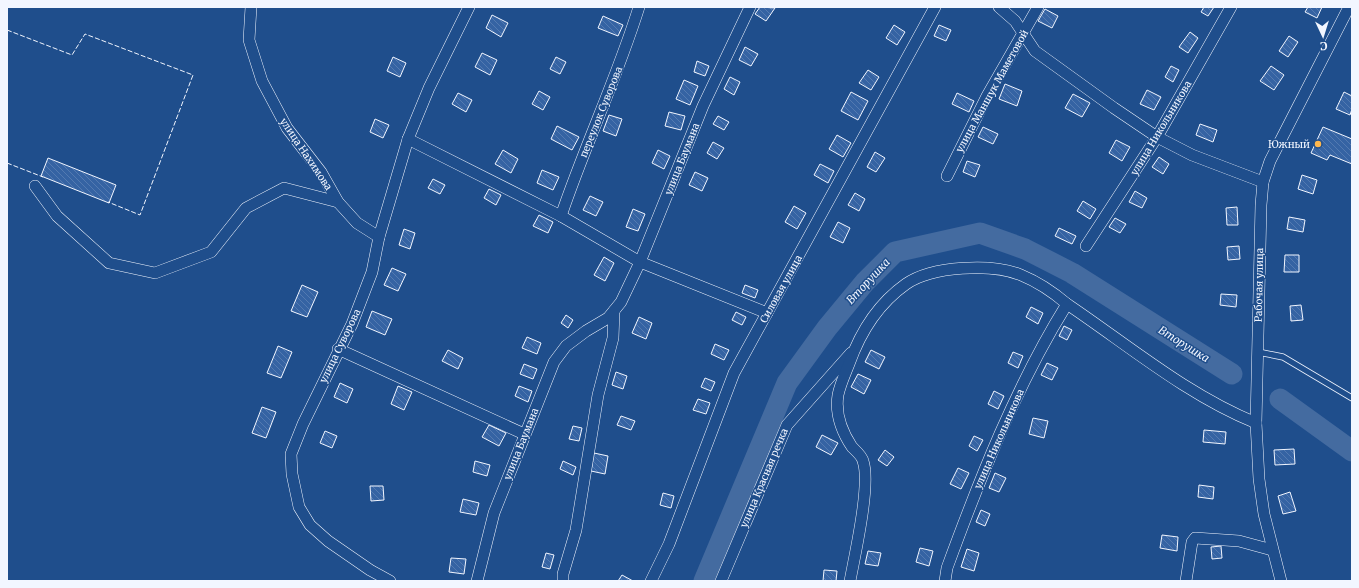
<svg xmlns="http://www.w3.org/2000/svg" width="1359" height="588" viewBox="0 0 1359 588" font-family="Merriweather,serif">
<defs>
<pattern id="building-back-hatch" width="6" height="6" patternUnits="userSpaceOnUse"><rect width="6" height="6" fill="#3563a3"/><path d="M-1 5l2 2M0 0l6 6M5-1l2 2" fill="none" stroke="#537ab1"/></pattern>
</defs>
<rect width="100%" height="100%" fill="#1f4e8c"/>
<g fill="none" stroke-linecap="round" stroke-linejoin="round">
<!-- river -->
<g stroke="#446ba0" stroke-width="21">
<polyline points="1280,399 1352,451"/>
<polyline points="704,581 787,383 827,328 865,282 895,252 980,233 1025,249 1072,273 1232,374"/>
</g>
</g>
<!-- building -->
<g fill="url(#building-back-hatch)" stroke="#f2f6ff">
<polygon points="760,7 775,8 766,21 755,14"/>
<polygon points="1204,7 1214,7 1208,16 1201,12"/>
<polygon points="1308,7 1322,7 1317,18 1305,12"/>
<polygon points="1045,9 1058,16 1052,28 1038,21"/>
<polygon points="492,15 508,23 501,37 486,28"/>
<polygon points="603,16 623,25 618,36 598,28"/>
<polygon points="894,25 905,32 897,45 886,38"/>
<polygon points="939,25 951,30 946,41 934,36"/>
<polygon points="1190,32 1198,38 1188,53 1179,47"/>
<polygon points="1289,36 1298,42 1288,57 1279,51"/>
<polygon points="745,47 758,54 751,66 739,60"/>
<polygon points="482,53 497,60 490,75 475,67"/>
<polygon points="393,57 406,63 400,77 387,71"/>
<polygon points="556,57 566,62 560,74 550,69"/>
<polygon points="697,61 709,66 705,76 694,72"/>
<polygon points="1171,66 1179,70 1173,82 1165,77"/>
<polygon points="1271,66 1284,75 1274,90 1260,81"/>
<polygon points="868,70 879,77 871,90 859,83"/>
<polygon points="730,77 740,82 734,95 724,89"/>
<polygon points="684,80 698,86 690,105 676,99"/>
<polygon points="1005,84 1022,91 1017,106 999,99"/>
<polygon points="1147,90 1161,97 1154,110 1140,104"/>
<polygon points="539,91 550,97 543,110 532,104"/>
<polygon points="851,92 868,101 858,120 841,111"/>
<polygon points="1344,92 1352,96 1352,109 1350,115 1336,109"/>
<polygon points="458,93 472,100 466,112 452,104"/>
<polygon points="957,93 974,101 969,112 952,104"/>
<polygon points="1073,94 1090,103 1082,117 1065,108"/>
<polygon points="669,112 685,116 681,130 665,126"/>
<polygon points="609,115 622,119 616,136 603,131"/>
<polygon points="718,116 729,122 724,130 713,124"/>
<polygon points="375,119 389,125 383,138 370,132"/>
<polygon points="1200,124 1217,130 1213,142 1196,135"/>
<polygon points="557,126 579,137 572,150 551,139"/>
<polygon points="983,127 998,134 993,144 978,137"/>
<polygon points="1323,127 1352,139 1352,164 1330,155 1327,160 1311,153"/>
<polygon points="837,135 851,143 843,157 829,149"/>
<polygon points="1116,140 1130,147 1122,161 1109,153"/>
<polygon points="713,142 724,148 717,159 707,153"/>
<polygon points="503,150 518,159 511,173 495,164"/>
<polygon points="658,150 670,156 664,169 652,163"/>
<polygon points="875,152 885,158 876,172 867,167"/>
<polygon points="1159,157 1169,164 1163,174 1152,167"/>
<polygon points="48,158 116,185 109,203 41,176"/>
<polygon points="967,161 980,165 975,177 963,172"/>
<polygon points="820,164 834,171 828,183 814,175"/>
<polygon points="542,170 559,177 553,190 537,183"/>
<polygon points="695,172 708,178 702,191 689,185"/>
<polygon points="1302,175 1317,180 1313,194 1298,189"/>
<polygon points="433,179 445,185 440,194 428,188"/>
<polygon points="489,189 501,195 496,205 484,198"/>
<polygon points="1135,191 1147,198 1142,208 1129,202"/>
<polygon points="855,193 865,199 859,211 848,205"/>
<polygon points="590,196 603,202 596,216 583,210"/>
<polygon points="1083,201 1096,209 1090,219 1077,211"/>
<polygon points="794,206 806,213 797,229 785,222"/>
<polygon points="1237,207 1238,225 1227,225 1226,208"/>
<polygon points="633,209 645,214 638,231 626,227"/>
<polygon points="539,215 553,222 548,233 533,226"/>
<polygon points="1289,217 1305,220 1303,232 1287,229"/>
<polygon points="1115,218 1126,224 1120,233 1109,227"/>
<polygon points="838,222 850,228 843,243 830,237"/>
<polygon points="1059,228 1076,236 1072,244 1055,236"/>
<polygon points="404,229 415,233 410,249 399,245"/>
<polygon points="1239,246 1240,259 1228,260 1227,247"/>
<polygon points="1285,255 1299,255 1299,272 1284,272"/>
<polygon points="604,257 614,263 605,281 594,275"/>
<polygon points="392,268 406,274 398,291 384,285"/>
<polygon points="302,285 318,292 307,317 291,311"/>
<polygon points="745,285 758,290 755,298 742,293"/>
<polygon points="1221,294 1237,295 1236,307 1220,305"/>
<polygon points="1301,305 1303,320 1291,321 1290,306"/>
<polygon points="1031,307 1043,313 1038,324 1026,317"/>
<polygon points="372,311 392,319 385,335 366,327"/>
<polygon points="736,312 746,317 742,325 732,320"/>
<polygon points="566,315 573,320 568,328 561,323"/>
<polygon points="639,317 652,323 646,339 632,333"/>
<polygon points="1064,326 1072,330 1067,340 1059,336"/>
<polygon points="527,337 541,343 537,354 522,348"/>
<polygon points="715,344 729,350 724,360 711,354"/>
<polygon points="278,346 292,352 281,378 267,373"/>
<polygon points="448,350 463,358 458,369 442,361"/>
<polygon points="871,350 885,357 879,369 865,362"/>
<polygon points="1013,352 1023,356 1018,368 1008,363"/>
<polygon points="1047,363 1058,368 1052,380 1041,375"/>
<polygon points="524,364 537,369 533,379 520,374"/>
<polygon points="616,372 627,376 623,389 612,385"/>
<polygon points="858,374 871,380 864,394 851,387"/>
<polygon points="705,378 715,382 711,391 701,387"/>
<polygon points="340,383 353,389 347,403 334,397"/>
<polygon points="398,386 412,392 404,410 391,404"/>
<polygon points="519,386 532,391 528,402 515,396"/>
<polygon points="994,391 1004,396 998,409 988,404"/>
<polygon points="698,399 710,403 706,414 693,410"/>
<polygon points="262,407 276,412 266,438 252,433"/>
<polygon points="621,416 635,421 631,430 617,425"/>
<polygon points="1033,418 1048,421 1044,438 1029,434"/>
<polygon points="489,425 506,433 499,446 482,437"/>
<polygon points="573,426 582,428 579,441 569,439"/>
<polygon points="1204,430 1226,432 1225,444 1203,442"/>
<polygon points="325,431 337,436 332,448 320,443"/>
<polygon points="822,435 838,443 831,455 816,447"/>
<polygon points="974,436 983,440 977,451 969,446"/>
<polygon points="1294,449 1295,464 1275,465 1274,450"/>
<polygon points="885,450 894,457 887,466 878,460"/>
<polygon points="594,453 608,456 605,474 591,471"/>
<polygon points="475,461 490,465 487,476 473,472"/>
<polygon points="563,461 576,467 573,475 560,469"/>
<polygon points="958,468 969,473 961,489 950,484"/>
<polygon points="995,473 1006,478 999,492 989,488"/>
<polygon points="1199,485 1214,487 1213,499 1198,497"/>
<polygon points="370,486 383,486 384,500 371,501"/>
<polygon points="1290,492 1296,511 1283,514 1278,496"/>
<polygon points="663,493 674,496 671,508 660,505"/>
<polygon points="463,499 479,503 476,515 460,512"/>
<polygon points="981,510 990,514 985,526 976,522"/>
<polygon points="1162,535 1178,537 1177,551 1160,548"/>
<polygon points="1221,546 1222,558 1212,559 1211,547"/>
<polygon points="920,548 933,551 929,566 916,562"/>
<polygon points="967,549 979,553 974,571 961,567"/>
<polygon points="868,551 881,553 878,566 865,564"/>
<polygon points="546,553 554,555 550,569 542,567"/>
<polygon points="451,558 466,559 464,574 449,572"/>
<polygon points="824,570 837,571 836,581 823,581"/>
<polygon points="622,575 633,581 618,581"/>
</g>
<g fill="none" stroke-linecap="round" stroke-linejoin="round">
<defs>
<polyline id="lane" points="1258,352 1283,357 1352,398"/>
<g id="street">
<polyline points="251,7 249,40 262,81 287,128 321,172 338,202 357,223 379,237"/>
<polyline points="999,7 1015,21 1035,51 1114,108 1157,137 1192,155 1263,182"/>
<polyline points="408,139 561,216 640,262 767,313"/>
<polyline points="947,176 987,96 1038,7"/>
<polyline points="35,186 57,216 109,263 155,273 211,252 246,208 284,188 338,202"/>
<path d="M561,216C585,145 617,78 639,7"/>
<polyline points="1086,246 1157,137 1231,7"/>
<polyline points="338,349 524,434"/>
<polyline points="390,581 370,570 328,541 310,525 299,507 292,474 291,454 303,424 352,324 372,272 379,237 408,139 429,88 469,7"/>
<polyline points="477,581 494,513 554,362 566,346 586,331 608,318 621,302 640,262 703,106 750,7"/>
<polyline points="563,581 563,574 576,530 598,395 613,338 614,311"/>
<polyline points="651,581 669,544 734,373 935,7"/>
<polyline points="721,581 787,425 851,353"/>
<path d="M850,581C855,554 871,484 863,461C862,456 856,451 852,447C842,432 835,414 838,395C840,385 845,374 849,364C860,333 879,303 906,284C932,266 992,263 1021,275C1038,282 1053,292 1067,304C1128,345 1187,395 1256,423"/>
<path d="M945,581L947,568C980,478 1016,386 1067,304"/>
<polyline points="1186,581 1192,542 1195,538 1239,541 1272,550"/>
<polyline points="1281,581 1264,514 1259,479 1256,423 1261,205 1263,182 1270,161 1349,7"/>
</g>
</defs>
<!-- lane casing -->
<use href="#lane" stroke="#f2f6ff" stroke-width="7"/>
<!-- street casing -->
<use href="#street" stroke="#f2f6ff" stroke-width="12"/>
<!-- lane -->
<use href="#lane" stroke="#1f4e8c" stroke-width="5.5"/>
<!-- street -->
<use href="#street" stroke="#1f4e8c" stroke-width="11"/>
<!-- fence -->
<g stroke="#f2f6ff" stroke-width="1" stroke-dasharray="5 2" stroke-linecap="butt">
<polyline points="7,30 72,55 85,34 193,75 140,215 108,202"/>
<polyline points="7,163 43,177"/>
</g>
</g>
<!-- markers -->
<circle fill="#ffb74d" stroke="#1f4e8c" stroke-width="1.5" cx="1318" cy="144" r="4"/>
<g text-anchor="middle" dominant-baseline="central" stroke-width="3" stroke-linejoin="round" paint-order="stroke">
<!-- street labels -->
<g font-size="10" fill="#f2f6ff" stroke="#1f4e8c">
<text transform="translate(992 91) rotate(-61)">улица Маншук Маметовой</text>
<text transform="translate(601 112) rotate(-68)">переулок Суворова</text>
<text transform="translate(1161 128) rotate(-59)">улица Никольникова</text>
<text transform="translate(306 154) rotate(56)">улица Нахимова</text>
<text transform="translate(682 159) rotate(-68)">улица Баумана</text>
<text transform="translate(1259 285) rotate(-89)">Рабочая улица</text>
<text transform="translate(781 289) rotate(-61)">Силовая улица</text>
<text transform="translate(340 346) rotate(-64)">улица Суворова</text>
<text transform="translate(999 439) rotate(-66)">улица Никольникова</text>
<text transform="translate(521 444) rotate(-68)">улица Баумана</text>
<text transform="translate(764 478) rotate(-67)">улица Красная речка</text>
</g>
<!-- poi labels -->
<g font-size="10" fill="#f2f6ff" stroke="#1f4e8c" text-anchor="end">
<text x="1310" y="144">Южный</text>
</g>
<!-- water labels -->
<g font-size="11" font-style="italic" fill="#f2f6ff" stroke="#1f4e8c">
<text transform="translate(868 281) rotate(-47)">Вторушка</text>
<text transform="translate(1184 344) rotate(32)">Вторушка</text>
</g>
</g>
<!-- border -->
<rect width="1359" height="588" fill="none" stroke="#f2f6ff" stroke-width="16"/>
<!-- north arrow -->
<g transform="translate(1323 36) rotate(176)" stroke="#1f4e8c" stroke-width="3" paint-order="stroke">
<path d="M0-3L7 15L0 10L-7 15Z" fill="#f2f6ff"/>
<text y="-6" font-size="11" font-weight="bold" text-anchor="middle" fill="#f2f6ff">С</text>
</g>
</svg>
